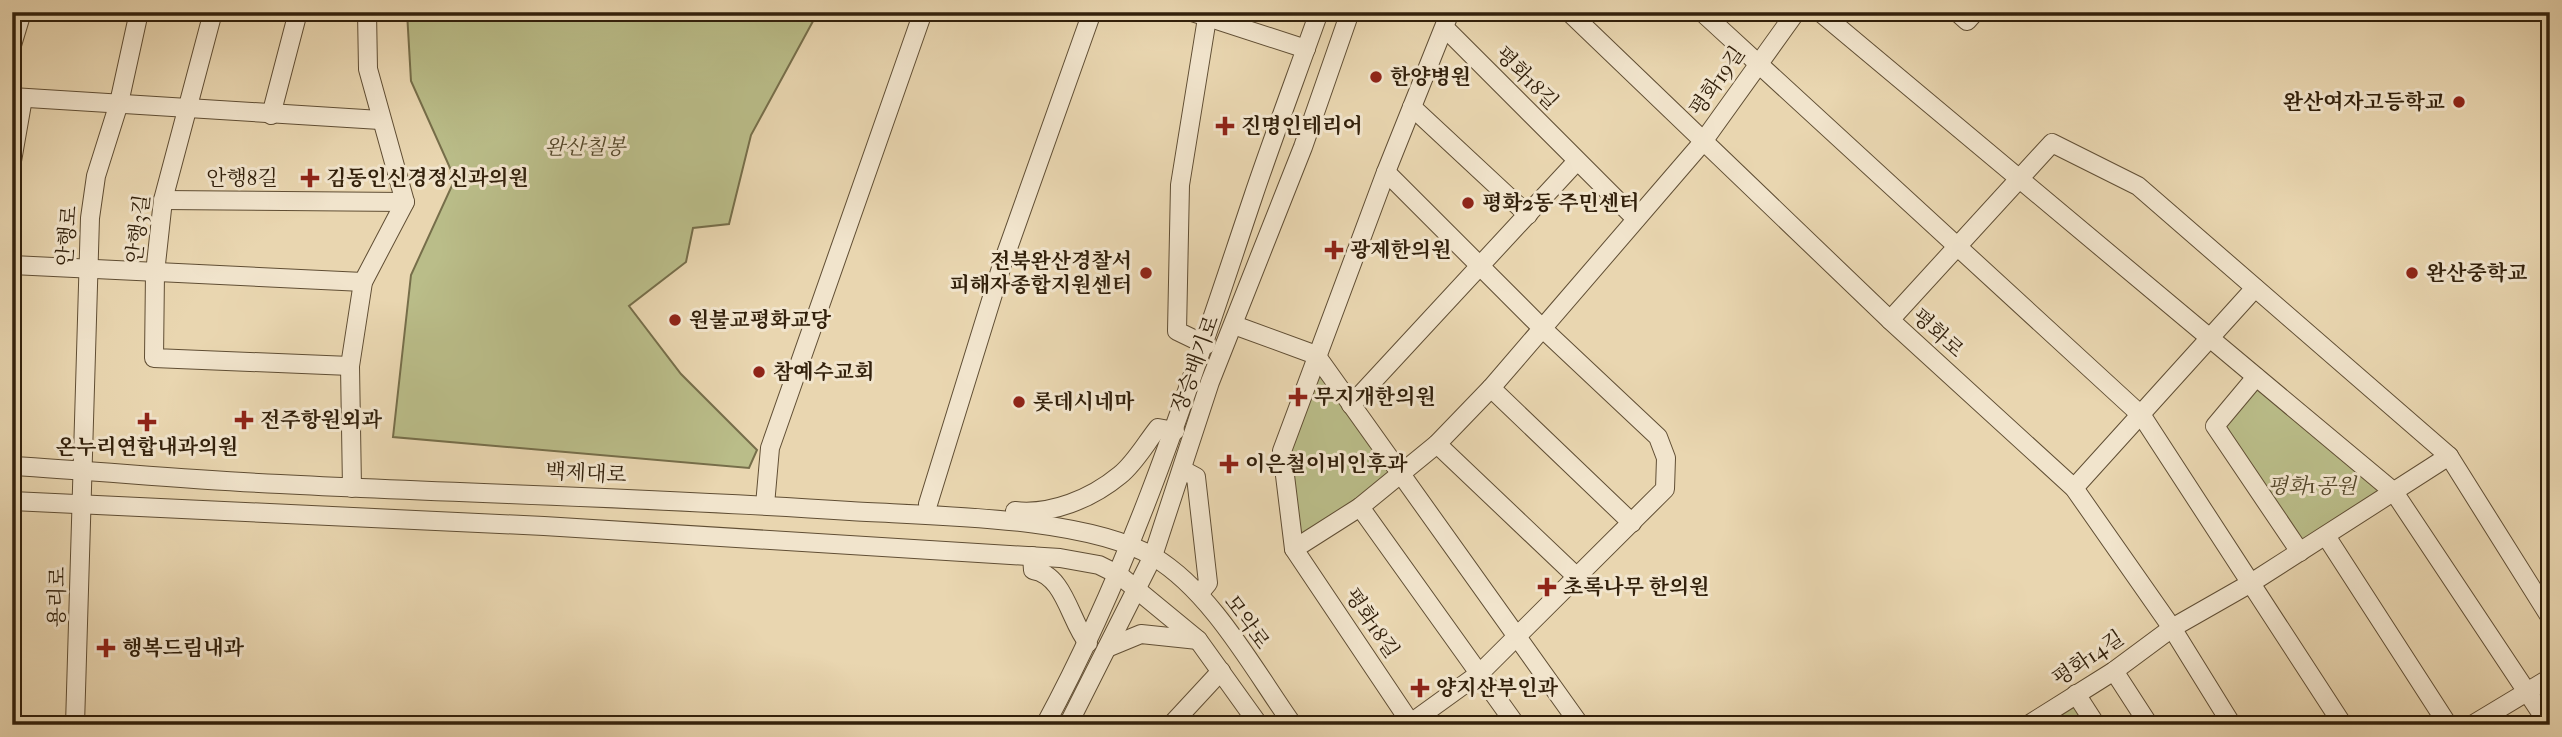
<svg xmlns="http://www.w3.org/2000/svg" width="2562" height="737" viewBox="0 0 2562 737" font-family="'IM FELL French Canon','Noto Serif KR',serif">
<rect width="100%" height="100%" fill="#e9d6b0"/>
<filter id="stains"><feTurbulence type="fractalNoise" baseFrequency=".00286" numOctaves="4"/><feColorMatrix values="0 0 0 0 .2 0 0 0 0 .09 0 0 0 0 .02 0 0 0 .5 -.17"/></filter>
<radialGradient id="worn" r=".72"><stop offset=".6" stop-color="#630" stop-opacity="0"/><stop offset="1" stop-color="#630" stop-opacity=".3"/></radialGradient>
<!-- green -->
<g fill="#babd89" stroke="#766e4a" stroke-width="2">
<polygon points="407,12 818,12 751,135 729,224 693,228 686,262 629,306 681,374 757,450 749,468 393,437 411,275 455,179 411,81"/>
<polygon points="1316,355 1400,474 1294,549 1282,451"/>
<polygon points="2256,377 2394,492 2300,552 2215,426"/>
<polygon points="2076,694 2096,725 2028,725"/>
</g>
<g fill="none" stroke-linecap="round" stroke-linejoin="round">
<defs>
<g id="minor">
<polyline points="213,12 163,200 155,273 154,358 350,366"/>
<polyline points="1192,12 1306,49"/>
<polyline points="1569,12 1890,320 2074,488 2172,628 2232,725"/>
<polyline points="1702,12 2142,416 2343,725"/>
<polyline points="1820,12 2394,492 2549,725"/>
<polyline points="1957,12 1967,21 1975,12"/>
<polyline points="1445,28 1636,219"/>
<polyline points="12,45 22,12"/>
<polyline points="12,97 380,120"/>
<polyline points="1412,107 1528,215"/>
<polyline points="271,115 298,12"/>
<polyline points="12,161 23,98"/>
<polyline points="1386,172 1542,328 1658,437 1666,458 1665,489 1480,673 1408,725"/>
<polyline points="163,200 405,202"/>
<polyline points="12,265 363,282"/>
<polyline points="1890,320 2052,143 2138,186 2449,456 2550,617"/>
<polyline points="1234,325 1316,355 1580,725"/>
<polyline points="1206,345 1177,331 1180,185 1208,12"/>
<polyline points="2256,377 2215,426 2300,552"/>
<polyline points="1491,388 1632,523"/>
<polyline points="1351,405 1577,161"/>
<polyline points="1437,444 1578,578"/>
<path d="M12,466C101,471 190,480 280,484C470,494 660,498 850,511C931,516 1085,516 1154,557C1212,592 1254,670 1293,725"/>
<polyline points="1183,470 1196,477 1208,583 1199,594"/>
<polyline points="352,488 350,366 363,282 405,202 368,69 367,12"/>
<polyline points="2074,488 2255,288"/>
<polyline points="12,501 544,526 1060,558 1099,565 1119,575 1198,640 1259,725"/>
<polyline points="928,504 1002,265 1092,12"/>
<polyline points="765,505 770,448 923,12"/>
<polyline points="1360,507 1516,725"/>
<path d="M1015,511C1051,515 1091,499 1120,475C1135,463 1146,443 1158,428L1175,431"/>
<polyline points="2326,536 2448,725"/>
<polyline points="1294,549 1360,507 1437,444 1491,388 1702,143 1796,12"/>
<path d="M1032,556L1033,570C1065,575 1070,622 1088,643"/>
<polyline points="1107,648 1141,634 1198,640"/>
<polyline points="2114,671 2149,725"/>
<polyline points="2076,694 2096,725"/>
<polyline points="75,725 90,218 96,176 119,103 139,12"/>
<path d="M1045,725C1136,557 1192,378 1253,197C1274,135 1297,74 1319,12"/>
<polyline points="1068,725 1153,556 1210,382 1303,147 1350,12"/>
<polyline points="1171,725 1221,671"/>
<polyline points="1412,725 1294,549 1282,451 1386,172 1450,12"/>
<polyline points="2028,725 2114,671 2172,628 2251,583 2449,456"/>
<polyline points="2472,725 2550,678"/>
</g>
</defs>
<!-- minor casing -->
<use href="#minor" stroke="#604e34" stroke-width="20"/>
<!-- minor -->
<use href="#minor" stroke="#f1e4cc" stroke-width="18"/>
</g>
<!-- markers -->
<g fill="#8f2418" stroke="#f1e4cc" stroke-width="2.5">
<circle cx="1376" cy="77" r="7"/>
<circle cx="2459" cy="102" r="7"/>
<path d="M1221.5 115.5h7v7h7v7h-7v7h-7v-7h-7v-7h7z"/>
<path d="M306.5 167.5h7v7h7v7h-7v7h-7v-7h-7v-7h7z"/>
<circle cx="1468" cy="203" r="7"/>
<path d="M1330.5 239.5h7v7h7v7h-7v7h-7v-7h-7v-7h7z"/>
<circle cx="1146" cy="273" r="7"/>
<circle cx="2412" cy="273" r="7"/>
<circle cx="675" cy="320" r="7"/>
<circle cx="759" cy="372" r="7"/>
<path d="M1294.5 386.5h7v7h7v7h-7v7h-7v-7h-7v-7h7z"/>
<circle cx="1019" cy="402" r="7"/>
<path d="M240.5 409.5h7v7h7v7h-7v7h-7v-7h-7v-7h7z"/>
<path d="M143.5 411.5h7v7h7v7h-7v7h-7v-7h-7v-7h7z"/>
<path d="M1225.5 453.5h7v7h7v7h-7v7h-7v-7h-7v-7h7z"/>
<path d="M1543.5 576.5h7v7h7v7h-7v7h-7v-7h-7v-7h7z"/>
<path d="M102.5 637.5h7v7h7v7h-7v7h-7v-7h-7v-7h7z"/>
<path d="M1416.5 677.5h7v7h7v7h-7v7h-7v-7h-7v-7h7z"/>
</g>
<g text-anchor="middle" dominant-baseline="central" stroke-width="6" stroke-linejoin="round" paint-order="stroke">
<!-- poi labels -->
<g font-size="21" font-weight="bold" fill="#32200b" stroke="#f1e4cc" text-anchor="start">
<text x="1390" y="77">한양병원</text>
<text x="2445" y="102" text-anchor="end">완산여자고등학교</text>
<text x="1241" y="126">진명인테리어</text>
<text x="326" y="178">김동인신경정신과의원</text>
<text x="1482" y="203">평화2동 주민센터</text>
<text x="1350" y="250">광제한의원</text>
<text x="1132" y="261" text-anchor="end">전북완산경찰서<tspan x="1132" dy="24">피해자종합지원센터</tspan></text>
<text x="2426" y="273">완산중학교</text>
<text x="689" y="320">원불교평화교당</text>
<text x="773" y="372">참예수교회</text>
<text x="1314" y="397">무지개한의원</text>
<text x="1033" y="402">롯데시네마</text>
<text x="260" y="420">전주항원외과</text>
<text x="147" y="447" text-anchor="middle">온누리연합내과의원</text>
<text x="1245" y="464">이은철이비인후과</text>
<text x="1563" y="587">초록나무 한의원</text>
<text x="122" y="648">행복드림내과</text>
<text x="1436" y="688">양지산부인과</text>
</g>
<!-- street labels -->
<g font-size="21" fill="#32200b" stroke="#f1e4cc">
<text transform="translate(1527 78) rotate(45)">평화18길</text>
<text transform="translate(1717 81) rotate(-55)">평화19길</text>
<text x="242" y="178">안행8길</text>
<text transform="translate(138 229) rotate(-83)">안행3길</text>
<text transform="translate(67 236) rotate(-85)">안행로</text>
<text transform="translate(1938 333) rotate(42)">평화로</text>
<text transform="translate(1195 364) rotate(-70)">장승배기로</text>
<text transform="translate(586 473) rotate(3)">백제대로</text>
<text transform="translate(57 597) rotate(-89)">용리로</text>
<text transform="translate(1247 622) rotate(54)">모악로</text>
<text transform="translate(1372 623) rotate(56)">평화18길</text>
<text transform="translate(2088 658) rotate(-34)">평화14길</text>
</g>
<!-- park labels -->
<g font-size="21" font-style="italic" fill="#54472a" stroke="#f1e4cc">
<text x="585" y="147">완산칠봉</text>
<text x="2312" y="486">평화1공원</text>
</g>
</g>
<!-- margin -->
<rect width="2562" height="737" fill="none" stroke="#e9d6b0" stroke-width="42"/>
<rect x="14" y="14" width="2534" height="709" fill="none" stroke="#32200b" stroke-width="3.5"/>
<rect x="21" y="21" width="2520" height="695" fill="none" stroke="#32200b" stroke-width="2"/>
<rect width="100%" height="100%" filter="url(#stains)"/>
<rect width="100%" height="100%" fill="url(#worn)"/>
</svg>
